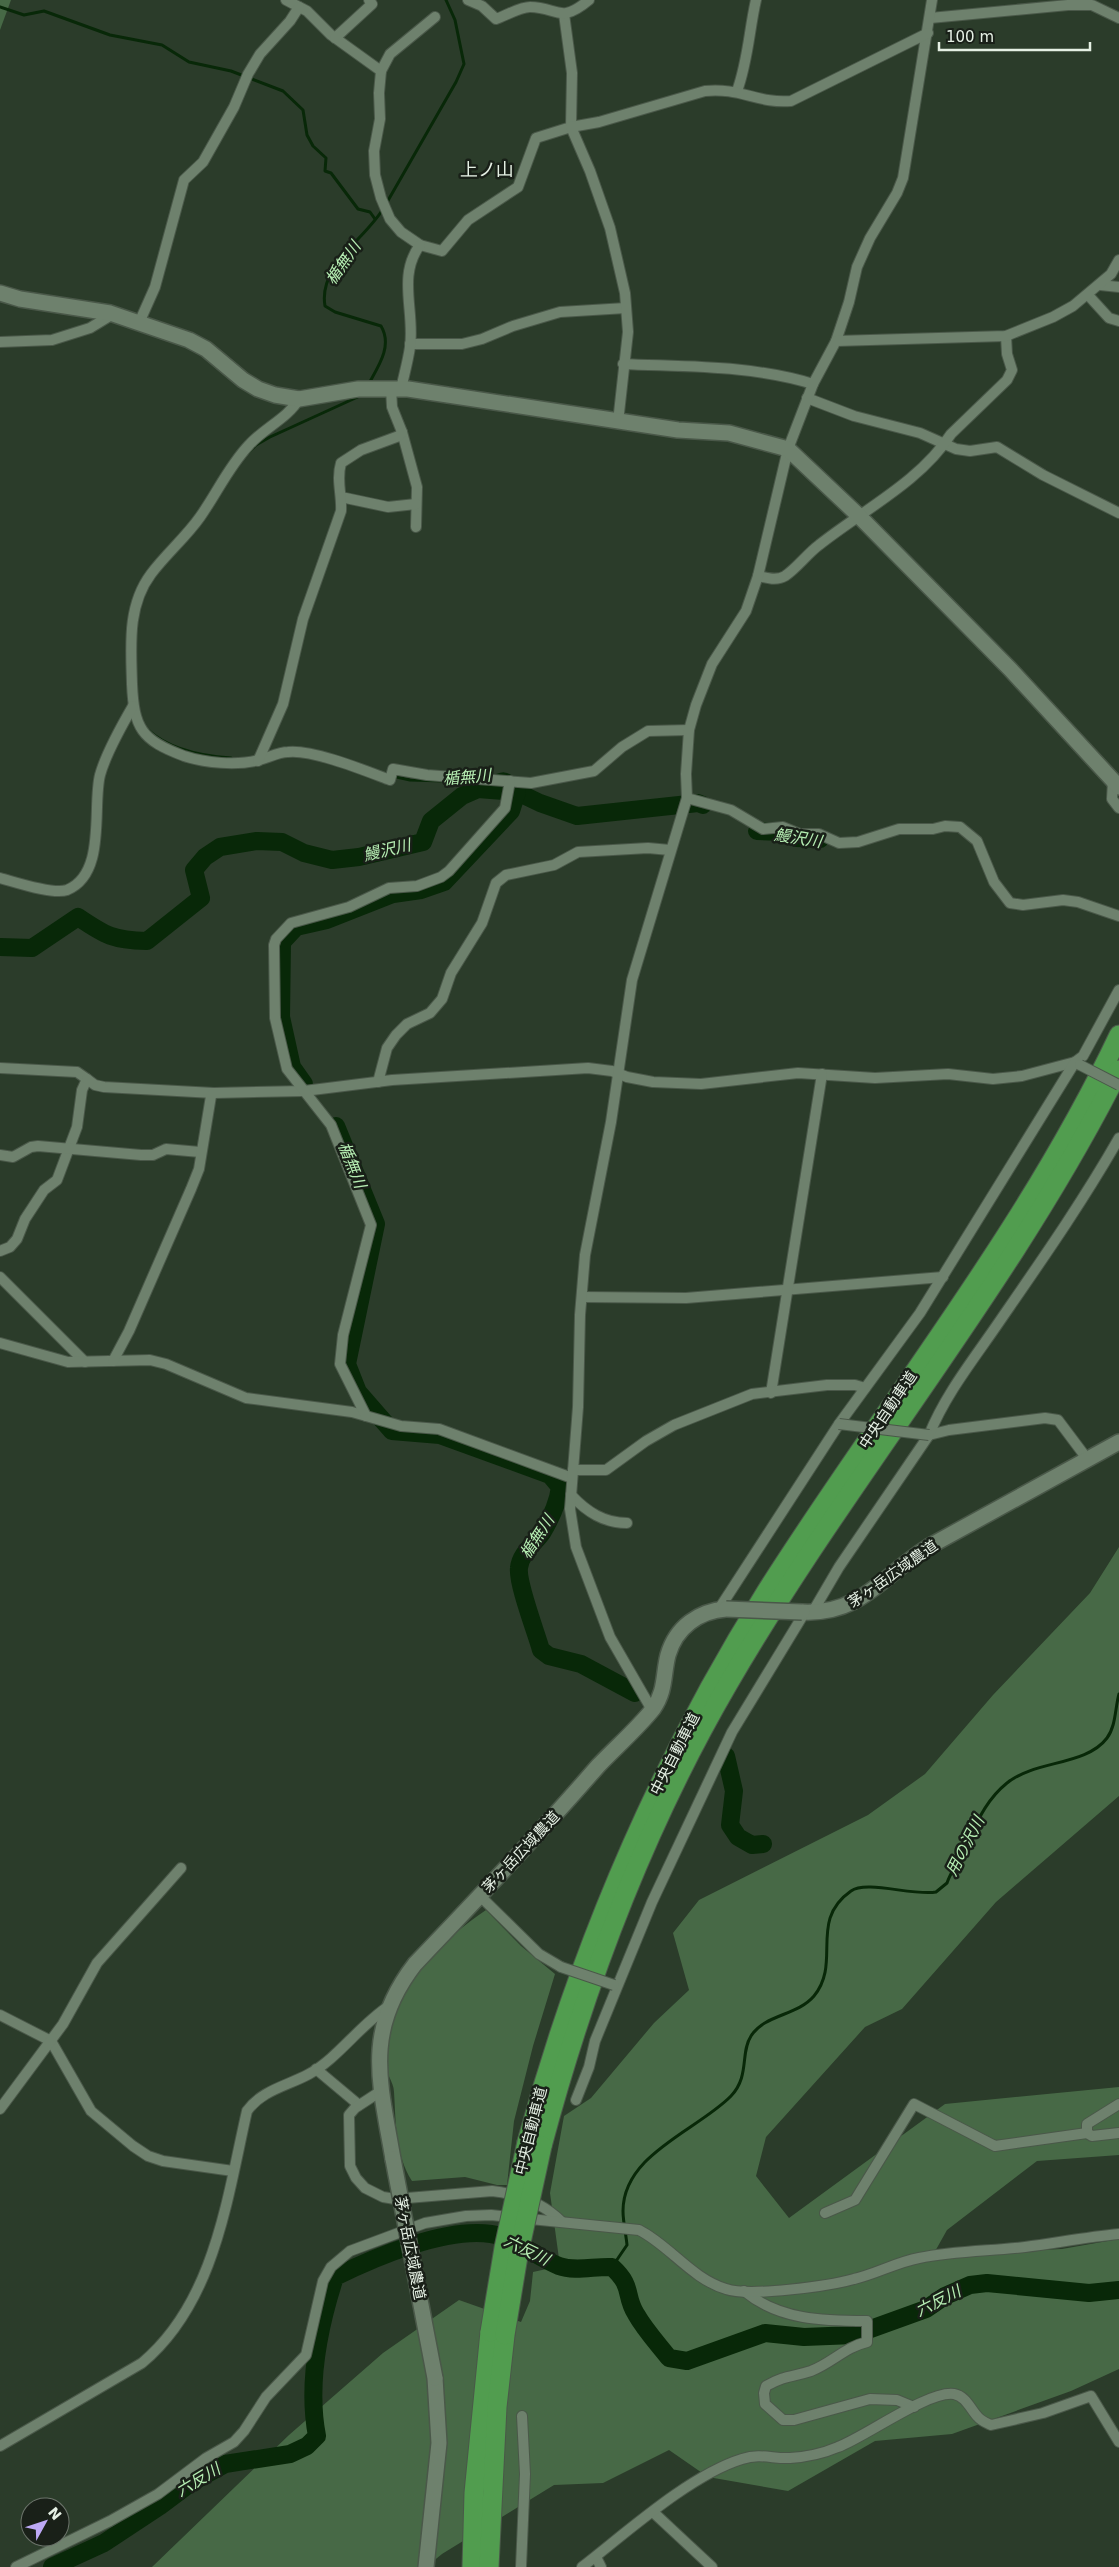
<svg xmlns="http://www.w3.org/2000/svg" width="1119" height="2567" viewBox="0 0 1119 2567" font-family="'DejaVu Sans','Noto Sans JP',sans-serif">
<rect width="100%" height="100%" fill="#2b3c2a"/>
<!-- forest -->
<g fill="#476946">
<polygon points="0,0 11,0 0,30"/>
<polygon points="1119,1547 1119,1796 996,1902 902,2009 865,2027 766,2137 756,2176 789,2218 945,2104 1119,2087 1119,2155 1037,2161 947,2230 933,2255 1062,2249 1119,2239 1119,2369 1071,2391 952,2434 875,2441 788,2491 708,2477 669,2450 603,2483 554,2485 442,2554 426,2567 152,2567 289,2435 383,2353 459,2300 521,2322 530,2301 533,2272 560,2266 550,2193 564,2116 591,2098 654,2023 689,1990 673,1933 699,1900 868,1815 925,1774 993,1695 1090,1593"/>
<path d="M486,1910L521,1946L555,1974L533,2046L514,2121L507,2185H497L465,2177L412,2181C395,2154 396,2123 394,2092C394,2081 383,2070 384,2059C388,1995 435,1944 486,1910Z"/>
</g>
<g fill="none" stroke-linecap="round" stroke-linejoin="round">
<!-- stream -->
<g stroke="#082808" stroke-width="3">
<polyline points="0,7 24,15 44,11 110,35 162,45 189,62 231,71 283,91 303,110 307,135 313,146 326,158 325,171 331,173 358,209 370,212 375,219"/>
<polyline points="386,204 456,82 464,64 455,20 446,0"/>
<path d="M368,385C378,367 393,346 381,326L335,312L325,306C318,266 365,239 383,209"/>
<polyline points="248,453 256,445 270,437 362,395"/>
<path d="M147,729C169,750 202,756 231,758"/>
<polyline points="392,776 410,780 445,781"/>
<path d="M493,777C503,773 506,772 514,779"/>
<path d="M612,2267L627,2245C626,2234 623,2222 623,2211C623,2154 698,2130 731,2096C750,2076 740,2053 751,2036C765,2014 797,2016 814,1996C842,1962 808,1921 851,1891C866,1880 913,1896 936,1892L947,1883C950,1874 955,1867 959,1859C974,1831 982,1803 1007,1783C1035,1760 1086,1766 1107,1738C1116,1726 1115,1708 1119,1694"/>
</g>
<!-- river -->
<g stroke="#082808" stroke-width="18">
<polyline points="757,831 783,832 797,838 820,839"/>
<path d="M0,947L32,948L78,917C106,936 113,940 147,941L201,898L194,870L205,857L220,847L257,841L282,842L304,853L332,860L359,857L423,842L431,821L462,796L478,789L517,792L540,803L577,816L698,803L703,805"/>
<polyline points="304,1084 292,1067 281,1017 282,942 296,927 327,920 393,894 421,890 444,882 511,811 517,792"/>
<path d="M336,1126L376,1224L347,1364L358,1392L392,1431L440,1435L550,1475L560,1487C558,1504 551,1518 542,1533C534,1544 520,1554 519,1568C517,1583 536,1632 541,1650L549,1656L581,1664L635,1693"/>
<polyline points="726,1756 734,1791 730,1825 738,1837 752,1845 763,1844"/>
<path d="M52,2567L104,2543L160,2506L192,2482L225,2464L290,2454L307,2446L317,2436C307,2384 319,2326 335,2277C375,2257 446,2227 491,2234C513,2237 538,2258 559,2266C575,2272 595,2266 612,2267C634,2287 624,2295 636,2314C645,2330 658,2344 669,2358L687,2361L765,2333L804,2337L854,2335L926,2309L945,2296L970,2285L987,2283L1089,2293L1119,2290"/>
</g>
<defs>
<g id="street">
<polyline points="286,0 307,11 331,35 381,71 379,93 380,119 374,151 375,175 381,198 390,219 401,232 420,245 442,251 468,220 518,187 536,138 571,127 572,73 564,14"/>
<path d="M468,0L482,6L496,19C505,16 520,7 530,7C558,7 559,25 589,0"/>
<polyline points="930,18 1068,5 1092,5 1119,18"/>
<polyline points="335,38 372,4 369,0"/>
<polyline points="381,71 390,54 435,17"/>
<path d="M737,91C748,61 749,31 756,0"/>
<polyline points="1100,285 1119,287"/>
<polyline points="1088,295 1109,318 1119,321"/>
<polyline points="139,323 155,287 184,180 203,162 234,107 248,74 260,54 290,21 299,7"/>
<polyline points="836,341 849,302 857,267 870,238 897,193 903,178 932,0"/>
<polyline points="0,342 52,340 90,328 113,314"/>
<polyline points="410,344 462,344 482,339 513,326 560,312 626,308"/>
<path d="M623,364C687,367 751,365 813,384"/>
<path d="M401,389C404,375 408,361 410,347C415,311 397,276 420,245"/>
<polyline points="807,398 854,416 920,433 956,449 970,451 997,447 1043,475 1119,513"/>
<path d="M299,399C288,418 264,428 249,445C229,466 217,493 200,517C186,537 166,554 151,574C127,606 131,646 132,684C134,728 141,740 184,756C205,763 237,766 259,760C268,758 278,752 288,752C312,749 366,771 390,780L393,769L427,775L531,783L594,771L622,747L648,731L689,730"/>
<path d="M618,422L628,332L625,293L610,228L590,171L571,127L599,122L705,91C739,87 759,104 791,101L928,33"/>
<polyline points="402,432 417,487 416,527"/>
<polyline points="341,497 388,507 416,504"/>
<path d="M758,576C766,578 777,581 785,576C797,568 807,554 819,545C863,510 920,482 951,434L1007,380L1012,370L1007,354L1006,336"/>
<path d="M258,761L283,704L303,619L341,511C342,494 336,480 341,463L361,450L399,436L402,432L392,407L391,388"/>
<polyline points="1113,780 1112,799 1119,808"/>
<polyline points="687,798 731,810 763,829 783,827 800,834 819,834 839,843 858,842 899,829 933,829 945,826 960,827 977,841 994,882 1010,903 1023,905 1063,900 1078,902 1119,916"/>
<path d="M0,878C15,882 53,895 67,890C107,874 92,806 100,775C106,753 122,725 133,706"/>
<polyline points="0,1068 77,1072 87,1079 82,1090 77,1127 57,1180 44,1190 25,1219 17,1239 10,1247 0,1251"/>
<polyline points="87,1079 95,1085 104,1087 214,1093"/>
<polyline points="378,1082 387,1048 396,1035 407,1024 430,1013 442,999 451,973 482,923 496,883 506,875 554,865 578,852 648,848 670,850"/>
<polyline points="0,1155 13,1157 31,1147 38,1146 141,1155 153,1155 166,1149 200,1152"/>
<polyline points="0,1277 85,1362"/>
<polyline points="582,1297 686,1298 943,1277"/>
<polyline points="0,1343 68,1362 150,1360 166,1364 246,1398 352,1412 401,1426 439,1429 572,1478"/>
<polyline points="113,1361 129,1331 191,1189 199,1169 211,1096 214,1093 304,1091 392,1080 588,1068 612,1071 627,1077 653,1082 701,1084 798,1073 875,1078 948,1074 993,1079 1022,1076 1075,1062 1080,1065"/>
<polyline points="771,1393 822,1074"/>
<polyline points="366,1416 340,1364 343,1335 371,1225 331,1125 287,1069 275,1018 274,945 276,939 291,923 349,907 389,888 417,886 441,877 449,871 505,808 510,781"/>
<polyline points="929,1435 949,1430 1045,1418 1058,1420 1088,1460"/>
<polyline points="573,1470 606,1470 646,1441 674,1425 752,1394 827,1385 855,1385 865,1388"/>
<path d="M571,1495C587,1512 604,1523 627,1523"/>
<polyline points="719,1609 839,1424 920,1313 1075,1062 1083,1056 1119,990"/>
<path d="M812,1613L839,1567L929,1435C945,1395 973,1360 997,1325C1039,1264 1082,1203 1119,1138"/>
<polyline points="652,1710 610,1637 576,1547 570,1509 578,1407 580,1315 585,1255 611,1122 632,980 687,798 686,774 689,730 696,705 712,664 746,611 758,576 788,449 813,384 836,341 1006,336 1053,317 1073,306 1111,274 1119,260"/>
<polyline points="480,1896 539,1954 561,1967"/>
<polyline points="0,2015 51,2041 91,2111 133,2146 148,2156 163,2161 233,2171"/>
<polyline points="316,2069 359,2105"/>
<path d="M381,2091L355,2108L349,2115L350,2166L356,2178L365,2188L383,2197L395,2199L492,2191C519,2194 543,2203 562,2222"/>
<polyline points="576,2100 589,2067 595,2041 652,1902 732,1732 805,1612"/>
<polyline points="1119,2104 1087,2124 1087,2133 1092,2136 1119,2133"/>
<polyline points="0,2109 63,2024 97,1963 181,1868"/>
<polyline points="825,2213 855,2200 914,2104 995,2146 1087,2133"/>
<path d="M744,2291C779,2320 823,2321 867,2321V2342C845,2347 832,2363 811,2371C793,2377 785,2375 766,2386L764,2393L765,2404L783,2420H794L870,2399L897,2400L914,2407"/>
<path d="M0,2446L142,2363C215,2302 227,2198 247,2111C262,2090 287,2086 309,2074C338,2058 360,2025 389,2006"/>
<polyline points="653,2512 712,2567"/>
<polyline points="596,2557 601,2567"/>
<path d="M16,2567L110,2521L158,2494L206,2458L234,2442L244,2431L266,2397L306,2355L323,2281L331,2267L350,2251L425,2223L466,2216L491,2215L639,2230C669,2245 692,2279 726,2289C749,2297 829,2286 854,2279C876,2274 897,2262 919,2258C954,2251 990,2251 1025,2247C1056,2243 1087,2237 1119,2234"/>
<polyline points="521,2567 525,2474 522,2416"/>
<path d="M582,2567C626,2533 690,2475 742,2459C761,2453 773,2459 790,2458C806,2457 824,2453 838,2447C865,2437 929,2390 954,2394C966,2396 971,2410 978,2417C981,2421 987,2423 991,2425L1043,2413L1091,2396L1119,2442"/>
</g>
<g id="secondary">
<polyline points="0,293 20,299 110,313 189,340 206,349 243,380 258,389 275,395 299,399 358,389 408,389 678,430 729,433 788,449 858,515 1010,669 1119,787"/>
<path d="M802,1612C861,1615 882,1576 928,1547L1119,1442"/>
<path d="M393,2159C380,2083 363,2031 415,1964C477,1899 539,1834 598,1766C616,1747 637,1729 653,1709C666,1691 663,1674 668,1655C676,1627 699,1611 726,1609"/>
<polyline points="426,2567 439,2443 435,2378"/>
</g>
<g id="highway">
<path d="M527,2142C580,1947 659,1763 766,1592C883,1407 1025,1234 1119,1035"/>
<path d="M542,2146C585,1985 644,1828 728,1684C850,1474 1010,1287 1119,1070"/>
<polyline points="472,2567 474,2493 490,2332"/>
<polyline points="489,2567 497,2407 505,2335"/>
</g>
</defs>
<!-- street casing -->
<use href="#street" stroke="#4a5849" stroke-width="12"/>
<!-- secondary casing -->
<use href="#secondary" stroke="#4a5849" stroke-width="18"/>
<!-- highway casing -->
<use href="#highway" stroke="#4a5849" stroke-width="21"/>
<!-- street -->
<use href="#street" stroke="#6e816d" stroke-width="10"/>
<!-- secondary -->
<use href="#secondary" stroke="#6e816d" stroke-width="15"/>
<!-- highway -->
<use href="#highway" stroke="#519d4f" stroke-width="19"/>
<defs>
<g id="street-bridge">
<polyline points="1080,1065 1119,1085"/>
<polyline points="839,1424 929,1435"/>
<polyline points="561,1967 614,1985"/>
</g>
<g id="secondary-bridge">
<polyline points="726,1609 802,1612"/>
<polyline points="393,2159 435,2378"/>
</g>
<g id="highway-bridge">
<polyline points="490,2332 504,2248 527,2142"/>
<polyline points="505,2335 518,2256 542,2146"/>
</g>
</defs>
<!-- street-bridge casing -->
<use href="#street-bridge" stroke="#4a5849" stroke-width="12" stroke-linecap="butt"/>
<!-- secondary-bridge casing -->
<use href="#secondary-bridge" stroke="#4a5849" stroke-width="18" stroke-linecap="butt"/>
<!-- highway-bridge casing -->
<use href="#highway-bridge" stroke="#4a5849" stroke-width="21" stroke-linecap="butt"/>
<!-- street-bridge -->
<use href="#street-bridge" stroke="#6e816d" stroke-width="10"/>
<!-- secondary-bridge -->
<use href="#secondary-bridge" stroke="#6e816d" stroke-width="15"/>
<!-- highway-bridge -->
<use href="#highway-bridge" stroke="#519d4f" stroke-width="19"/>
</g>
<g text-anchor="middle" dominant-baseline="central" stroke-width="5" stroke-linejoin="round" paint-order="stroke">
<!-- street labels -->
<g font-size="15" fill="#e5f0e4" stroke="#192018">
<text transform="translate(888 1410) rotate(-56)">中央自動車道</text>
<text transform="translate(893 1574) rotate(-35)">茅ヶ岳広域農道</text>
<text transform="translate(675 1754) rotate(-63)">中央自動車道</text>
<text transform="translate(521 1852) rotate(-47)">茅ヶ岳広域農道</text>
<text transform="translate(531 2131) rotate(-76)">中央自動車道</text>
<text transform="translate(410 2248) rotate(79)">茅ヶ岳広域農道</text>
</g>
<!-- water labels -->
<g font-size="16" font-style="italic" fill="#b6eeb3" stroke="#192018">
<text transform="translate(343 263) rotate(-55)">楯無川</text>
<text transform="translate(467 777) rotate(-5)">楯無川</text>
<text transform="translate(798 838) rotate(9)">鰻沢川</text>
<text transform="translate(387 850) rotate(-13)">鰻沢川</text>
<text transform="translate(352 1165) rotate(68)">楯無川</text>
<text transform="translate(537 1537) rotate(-57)">楯無川</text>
<text transform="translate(965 1846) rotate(-63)">用の沢川</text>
<text transform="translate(527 2250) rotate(26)">六反川</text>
<text transform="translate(938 2301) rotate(-27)">六反川</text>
<text transform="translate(198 2480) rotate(-31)">六反川</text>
</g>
<!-- quarter labels -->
<g font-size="18" fill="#e5f0e4" stroke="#192018">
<text x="487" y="169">上ノ山</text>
</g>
</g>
<!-- north arrow -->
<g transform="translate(45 2522) rotate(50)"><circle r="24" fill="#192018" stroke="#6b736a"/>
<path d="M0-4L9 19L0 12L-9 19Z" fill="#bda9f5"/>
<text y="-8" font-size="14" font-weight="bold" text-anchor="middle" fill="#e5f0e4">N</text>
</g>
<!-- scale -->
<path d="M939 42v8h151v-8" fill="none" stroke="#e5f0e4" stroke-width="2.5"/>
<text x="946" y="42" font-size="15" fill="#e5f0e4" stroke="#192018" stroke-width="4" paint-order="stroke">100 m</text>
</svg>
